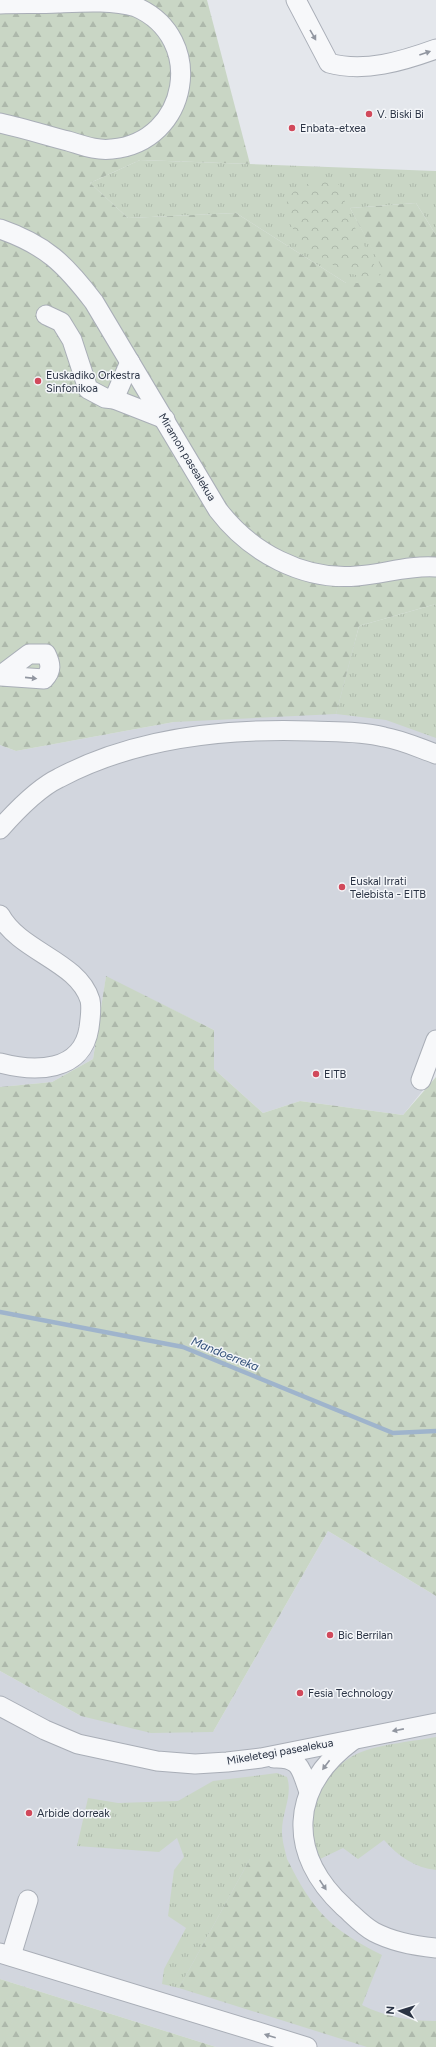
<svg xmlns="http://www.w3.org/2000/svg" width="436" height="2047" viewBox="0 0 436 2047" font-family="Figtree,sans-serif">
<defs>
<pattern id="grass-tufts" width="24" height="20" patternUnits="userSpaceOnUse"><rect width="24" height="20" fill="#c9d6c5"/><path d="M3 7l-1-3M5 7V3M7 7l1-3M15 17l-1-3M17 17v-4M19 17l1-3" fill="none" stroke="#adb8ab"/></pattern>
<pattern id="forest-firs" width="22" height="20" patternUnits="userSpaceOnUse"><rect width="22" height="20" fill="#c9d6c5"/><path d="M5 1l3.5 6h-7zM16 11l3.5 6h-7z" fill="#adb8ab"/></pattern>
<pattern id="park-crowns" width="20" height="18" patternUnits="userSpaceOnUse"><rect width="20" height="18" fill="#c9d6c5"/><path d="M2 6a3 3 0 1 1 6 0M12 15a3 3 0 1 1 6 0" fill="none" stroke="#adb8ab"/></pattern>
</defs>
<rect width="100%" height="100%" fill="#e4e7ec"/>
<!-- built -->
<g fill="#d2d6de">
<polygon points="436,604 436,1069 432,1079 403,1115 300,1101 263,1113 214,1069 214,1030 106,977 93,1059 52,1082 0,1087 0,745 16,751 174,722"/>
<polygon points="328,1531 436,1596 436,2047 216,2047 0,1979 0,1671 81,1716 213,1732"/>
</g>
<!-- grass -->
<g fill="url(#grass-tufts)">
<polygon points="140,160 436,171 436,235 416,203 350,208 391,283 346,283 236,213 128,218 90,183"/>
<polygon points="436,604 436,738 386,720 336,714 359,626"/>
<path d="M436,1737V1870C415,1868 398,1856 384,1840L358,1859L343,1848L318,1860C316,1851 311,1839 312,1830C313,1796 330,1763 364,1751C383,1744 415,1741 436,1737Z"/>
<path d="M277,1773L287,1777C293,1795 282,1812 282,1831C282,1841 285,1850 287,1859H250L179,1988L162,1984L164,1969L186,1928L168,1916L174,1870L184,1857L177,1838L159,1852L77,1846L88,1798L118,1803L178,1801L213,1781Z"/>
</g>
<!-- forest -->
<g fill="url(#forest-firs)">
<polygon points="0,0 207,0 250,164 140,160 90,183 128,218 236,213 346,283 390,283 350,208 416,203 436,235 436,604 359,626 336,714 174,722 16,751 0,745"/>
<polygon points="106,976 214,1030 214,1069 263,1113 300,1101 403,1115 436,1077 436,1596 328,1531 213,1732 151,1733 81,1716 0,1671 0,1087 52,1082 93,1059"/>
<path d="M250,1859H287C313,1911 330,1929 382,1955L362,2005C386,2017 409,2021 436,2021V2047H367L179,1988Z"/>
<polygon points="0,1979 216,2047 0,2047"/>
</g>
<!-- park -->
<path fill="url(#park-crowns)" d="M325,179L333,180L340,186L350,218L382,280C371,278 357,276 346,272C306,253 245,195 325,179Z"/>
<g fill="none" stroke-linecap="round" stroke-linejoin="round">
<!-- stream -->
<polyline stroke="#9fb4cc" stroke-width="4.5" points="0,1312 183,1347 393,1433 436,1431"/>
<defs>
<g id="minor">
<path d="M296,0L329,63C364,73 403,61 436,49"/>
<path d="M0,4C19,3 38,4 58,3C82,2 113,0 136,7C207,38 189,142 112,149C96,151 82,145 68,141C45,135 23,128 0,123"/>
<path d="M0,229C46,245 65,264 94,302L218,510C250,552 303,581 357,576C384,574 409,565 436,567"/>
<polyline points="46,315 61,322 72,340 88,389 105,398 114,399 165,419"/>
<polyline points="114,399 130,362"/>
<path d="M0,676L29,654H46C51,664 52,671 44,679L0,676"/>
<path d="M0,829C15,812 38,788 59,778C136,737 227,728 312,731C336,732 361,731 384,737C402,740 419,748 436,754"/>
<path d="M0,915C20,952 78,961 90,1000C92,1009 90,1019 89,1028C82,1073 34,1072 0,1063"/>
<polyline points="421,1080 436,1040"/>
<polyline points="0,1706 45,1730 78,1744 157,1761 195,1764 227,1762 261,1758 436,1723"/>
<path d="M352,1741C289,1788 287,1854 344,1907C353,1915 363,1926 374,1932C393,1942 415,1946 436,1948"/>
<path d="M274,1758C301,1757 301,1770 309,1792"/>
<polyline points="0,1953 307,2047"/>
<polyline points="11,1956 28,1900"/>
</g>
</defs>
<!-- minor casing -->
<use href="#minor" stroke="#a9aeb7" stroke-width="21"/>
<!-- minor -->
<use href="#minor" stroke="#f7f8fa" stroke-width="19"/>
</g>
<!-- one-way arrows -->
<defs><path id="oneway-solid" d="M-6-.8H1V-3.2L6.5 0L1 3.2V.8H-6Z"/></defs>
<g fill="#9196a0">
<use href="#oneway-solid" transform="translate(313 35) rotate(60)"/>
<use href="#oneway-solid" transform="translate(425 53) rotate(-19)"/>
<use href="#oneway-solid" transform="translate(31 678) rotate(6)"/>
<use href="#oneway-solid" transform="translate(398 1730) rotate(169)"/>
<use href="#oneway-solid" transform="translate(326 1765) rotate(127)"/>
<use href="#oneway-solid" transform="translate(323 1885) rotate(56)"/>
<use href="#oneway-solid" transform="translate(270 2036) rotate(-163)"/>
</g>
<!-- markers -->
<g fill="#d1495b" stroke="#f4f6f9" stroke-width="1.5">
<circle cx="369" cy="114" r="4"/>
<circle cx="292" cy="128" r="4"/>
<circle cx="38" cy="381" r="4"/>
<circle cx="342" cy="887" r="4"/>
<circle cx="316" cy="1074" r="4"/>
<circle cx="330" cy="1635" r="4"/>
<circle cx="300" cy="1693" r="4"/>
<circle cx="29" cy="1813" r="4"/>
</g>
<g text-anchor="middle" dominant-baseline="central" stroke-width="3" stroke-linejoin="round" paint-order="stroke">
<!-- poi labels -->
<g font-size="11" fill="#2b3445" stroke="#f4f6f9" text-anchor="start">
<text x="377" y="114">V. Biski Bi</text>
<text x="300" y="128">Enbata-etxea</text>
<text x="46" y="375">Euskadiko Orkestra<tspan x="46" dy="13">Sinfonikoa</tspan></text>
<text x="350" y="881">Euskal Irrati<tspan x="350" dy="13">Telebista - EITB</tspan></text>
<text x="324" y="1074">EITB</text>
<text x="338" y="1635">Bic Berrilan</text>
<text x="308" y="1693">Fesia Technology</text>
<text x="37" y="1813">Arbide dorreak</text>
</g>
<!-- street labels -->
<g font-size="11" fill="#2b3445" stroke="#f4f6f9">
<text transform="translate(187 457) rotate(59)">Miramon pasealekua</text>
<text transform="translate(280 1752) rotate(-10)">Mikeletegi pasealekua</text>
</g>
<!-- water labels -->
<g font-size="12" font-style="italic" fill="#34527a" stroke="#f4f6f9">
<text transform="translate(225 1354) rotate(22)">Mandoerreka</text>
</g>
</g>
<!-- north arrow -->
<g transform="translate(400 2011) rotate(274)" stroke="#f4f6f9" stroke-width="3" paint-order="stroke">
<path d="M0-3L7 15L0 10L-7 15Z" fill="#2b3445"/>
<text y="-6" font-size="11" font-weight="bold" text-anchor="middle" fill="#2b3445">N</text>
</g>
</svg>
